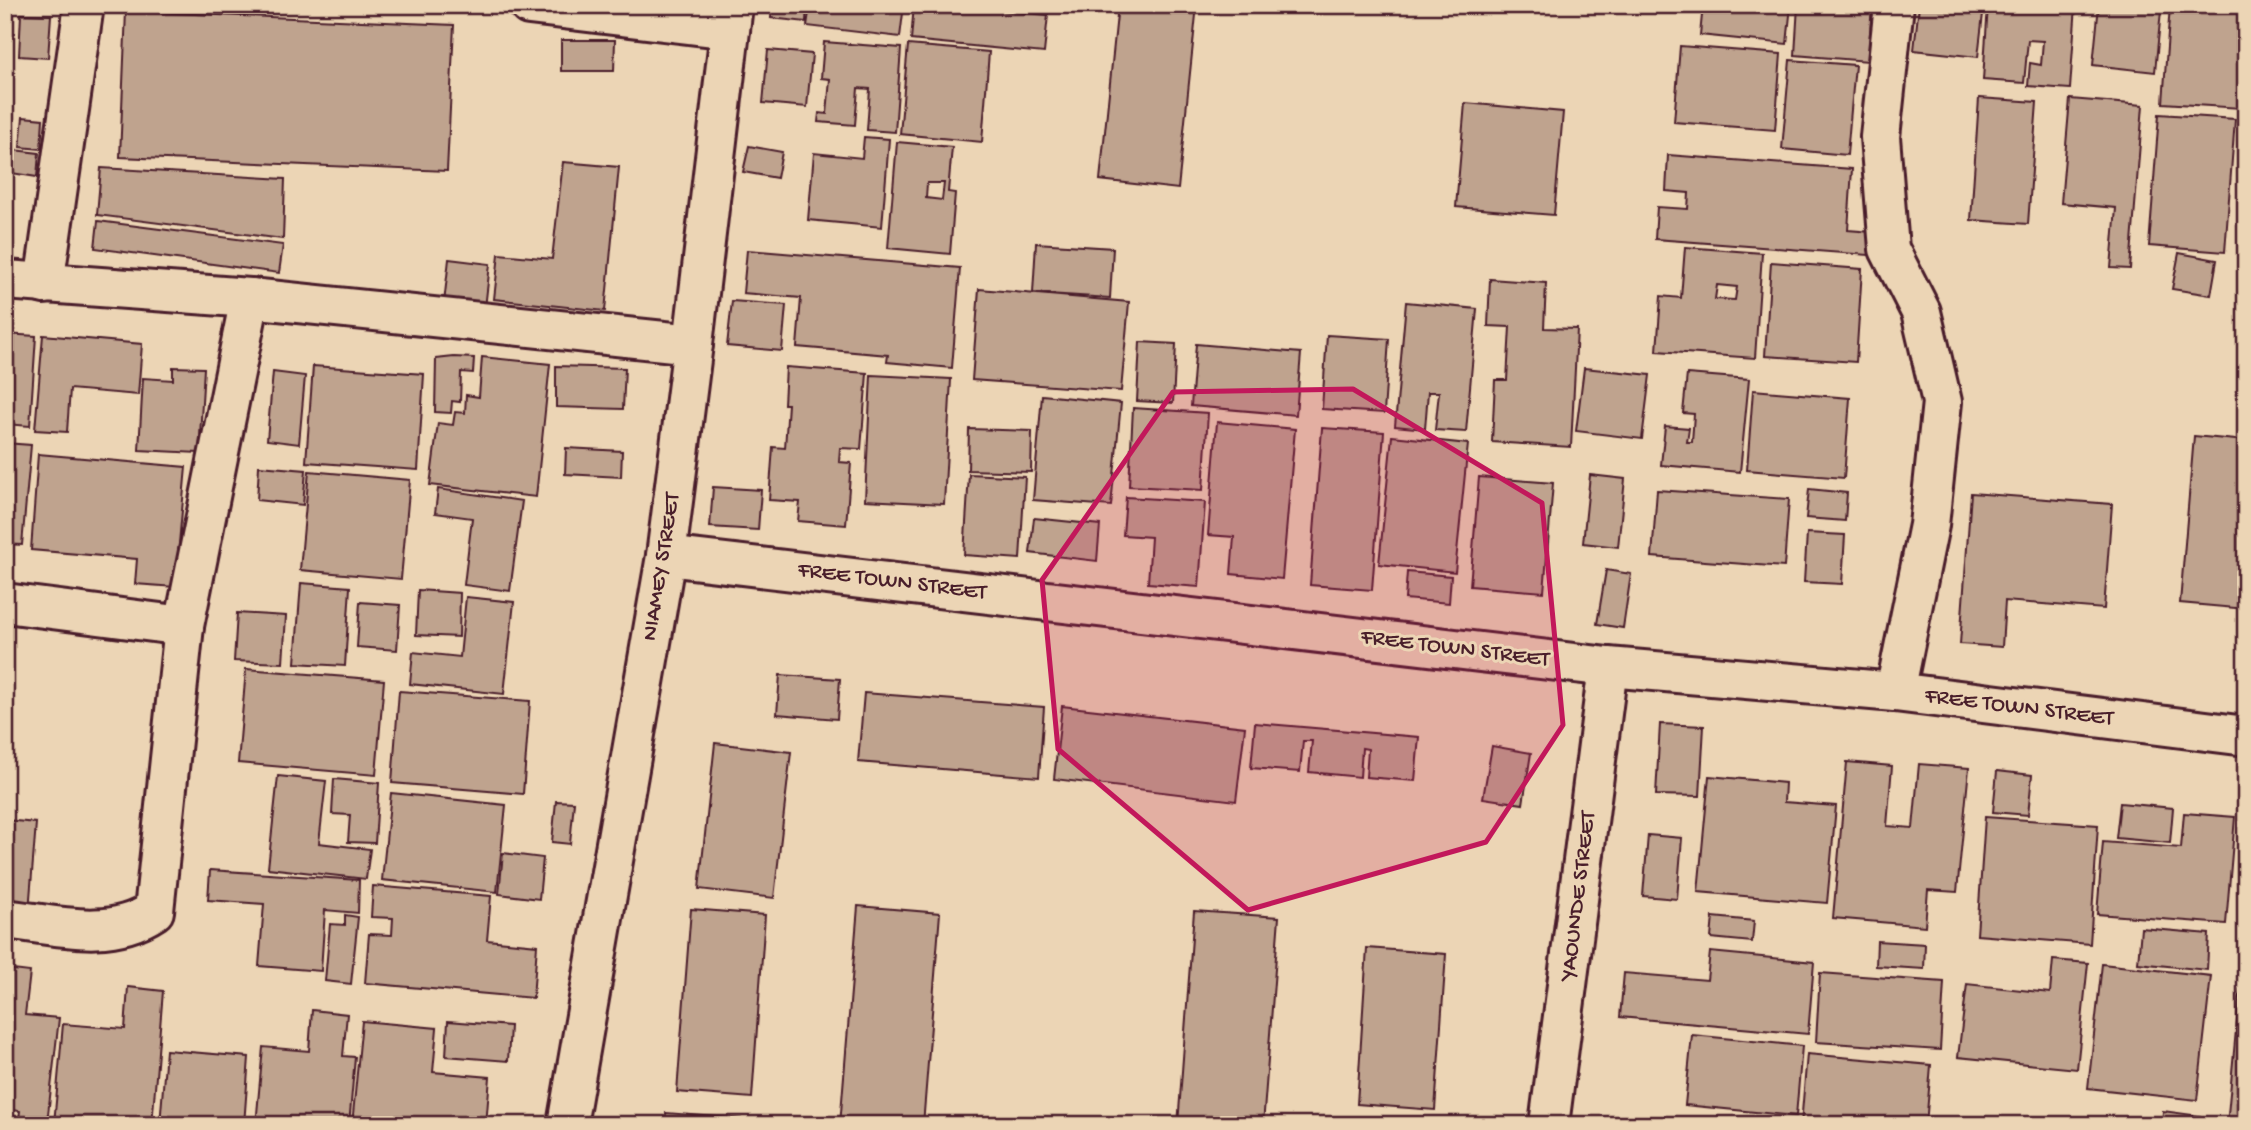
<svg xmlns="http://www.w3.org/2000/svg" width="2251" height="1130" viewBox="0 0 2251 1130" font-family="'Gochi Hand',sans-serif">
<rect width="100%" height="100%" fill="#ecd5b5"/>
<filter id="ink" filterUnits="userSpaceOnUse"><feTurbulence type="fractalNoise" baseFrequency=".0143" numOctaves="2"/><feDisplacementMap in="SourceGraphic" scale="14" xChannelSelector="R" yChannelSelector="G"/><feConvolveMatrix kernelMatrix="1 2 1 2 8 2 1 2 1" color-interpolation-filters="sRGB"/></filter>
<g filter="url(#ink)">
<!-- building -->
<g fill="#bfa38e" stroke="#4a1f2b" stroke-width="2" fill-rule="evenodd">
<polygon points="772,5 807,5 806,22 771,18"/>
<polygon points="810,5 904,5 900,37 807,26"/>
<polygon points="914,5 993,5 992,10 1048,15 1044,53 911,40"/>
<polygon points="1118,5 1197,5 1178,189 1100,180"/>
<polygon points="1703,5 1791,5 1787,44 1700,35"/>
<polygon points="1798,5 1872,5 1868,61 1795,55"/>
<polygon points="1919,5 1984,5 1978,57 1914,50"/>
<polygon points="1988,5 2076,5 2070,89 2028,86 2030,63 2041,65 2043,41 2028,40 2024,83 1983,80"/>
<polygon points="2099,5 2161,11 2155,72 2093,65"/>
<polygon points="2170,5 2246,5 2241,108 2163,103"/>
<polygon points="126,11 454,25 447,171 120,157"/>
<polygon points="21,14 51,15 48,58 19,56"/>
<polygon points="561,40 615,40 614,71 561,71"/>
<polygon points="824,42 901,48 895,132 867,130 870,89 858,88 855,125 818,122 819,113 827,114 830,79 821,78"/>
<polygon points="908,45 989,52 982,142 900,134"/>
<polygon points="1680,46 1781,54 1775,130 1674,122"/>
<polygon points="768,50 812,54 807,107 763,103"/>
<polygon points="1790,60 1855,65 1847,155 1782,149"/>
<polygon points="1979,98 2037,102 2028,224 1971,220"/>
<polygon points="2070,99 2143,105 2130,269 2111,268 2116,208 2061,203"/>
<polygon points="1465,103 1563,112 1554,215 1456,207"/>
<polygon points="2159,114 2235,119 2225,252 2149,246"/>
<polygon points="23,117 43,119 41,149 20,147"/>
<polygon points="864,137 889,139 882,227 808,220 814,153 862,158"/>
<path d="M897,142L952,147L948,192L955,193L950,254L888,248ZM927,183H944L942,200L926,198Z"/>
<polygon points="749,146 782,152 777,178 743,172"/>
<polygon points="5,149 39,153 37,177 5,172"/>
<polygon points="1668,155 1852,169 1848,230 1884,233 1882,256 1655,239 1657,207 1688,209 1689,193 1666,191"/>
<polygon points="563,162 619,167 605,311 494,299 499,254 552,259"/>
<polygon points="101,168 285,179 283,239 97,215"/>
<polygon points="98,221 283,245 279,273 95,248"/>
<polygon points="2246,228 2246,256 2242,256"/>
<polygon points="1036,243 1113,248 1110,298 1033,293"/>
<path d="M1685,247L1762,253L1755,358L1657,351L1661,296L1681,298ZM1717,285L1737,287L1735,300L1715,299Z"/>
<polygon points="747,250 960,268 952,368 887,362 888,355 797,347 801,298 743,293"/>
<polygon points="2179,253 2217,260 2211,295 2172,289"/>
<polygon points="449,259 490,264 485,308 444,303"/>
<polygon points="1771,262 1862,269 1856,362 1765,356"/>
<polygon points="1490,279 1546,283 1544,328 1577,329 1571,447 1492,442 1495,380 1507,380 1510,327 1488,326"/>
<polygon points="979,289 1129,302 1121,391 972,380"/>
<polygon points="732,301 786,305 782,351 727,346"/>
<polygon points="1406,302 1477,309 1466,432 1435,430 1439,392 1428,392 1425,429 1395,426"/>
<polygon points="5,334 36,336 30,426 5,424"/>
<polygon points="43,335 142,344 138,395 70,389 67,432 35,430"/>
<polygon points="1327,335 1389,339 1384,413 1322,409"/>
<polygon points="1140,342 1176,344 1173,403 1137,401"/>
<polygon points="1196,344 1301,353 1296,415 1191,406"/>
<polygon points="454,357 474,358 473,373 461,372 460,402 452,401 451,413 435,412 436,359"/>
<polygon points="482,357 550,364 536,497 430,485 438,423 453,425 455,412 465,413 466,395 479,397"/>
<polygon points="313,366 424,374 418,470 306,462"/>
<polygon points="556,366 625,368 623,409 556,407"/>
<polygon points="173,367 204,368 199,453 139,450 143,378 173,380"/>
<polygon points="786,367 867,373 861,449 840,448 839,462 851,463 846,525 798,521 800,502 769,500 773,447 785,448 788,404 784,404"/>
<polygon points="1584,368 1650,375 1642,439 1576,431"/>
<polygon points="273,372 305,376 299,444 267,440"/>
<polygon points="1687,374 1749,379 1740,472 1661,465 1665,426 1689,428 1687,442 1692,442 1694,414 1683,413"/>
<polygon points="871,375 951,379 944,504 865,500"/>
<polygon points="1753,390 1850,398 1844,478 1747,470"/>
<polygon points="1042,395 1121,403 1111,506 1033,500"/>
<polygon points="1133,408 1208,413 1203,490 1129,486"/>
<polygon points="1217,422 1295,429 1282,579 1231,574 1234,537 1208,535"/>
<polygon points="1322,428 1384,432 1372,590 1310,585"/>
<polygon points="969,429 1032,431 1031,472 968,470"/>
<polygon points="1392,436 1468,444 1455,572 1379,564"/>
<polygon points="2194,436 2246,441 2246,609 2180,603"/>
<polygon points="5,443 31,445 22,545 5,544"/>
<polygon points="566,448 622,451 621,477 565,474"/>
<polygon points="38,454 186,467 175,587 135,584 137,559 31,550"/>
<polygon points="259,466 306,470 303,505 257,500"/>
<polygon points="309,471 410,480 401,579 300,570"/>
<polygon points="969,474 1025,477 1020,559 964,555"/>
<polygon points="1590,475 1625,479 1618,547 1583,543"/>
<polygon points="1479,477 1553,483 1544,592 1470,586"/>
<polygon points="713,487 761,490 758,530 710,527"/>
<polygon points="438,489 522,501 510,591 464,585 472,518 435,513"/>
<polygon points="1809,489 1847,493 1845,521 1806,518"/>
<polygon points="1657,490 1789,499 1784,567 1652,557"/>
<polygon points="1971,493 2112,504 2104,609 2005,601 2002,647 1960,644"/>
<polygon points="1126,497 1205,502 1199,587 1148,583 1151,537 1123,535"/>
<polygon points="1034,518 1100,525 1097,561 1030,553"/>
<polygon points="1807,533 1845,535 1842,584 1804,582"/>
<polygon points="1606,570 1631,574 1623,628 1597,624"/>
<polygon points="1407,572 1451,576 1449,603 1405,599"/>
<polygon points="301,583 350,587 345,666 295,663"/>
<polygon points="418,590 460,593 459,637 416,635"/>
<polygon points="466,597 514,602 504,694 410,684 413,652 460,657"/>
<polygon points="360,602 400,605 397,650 357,647"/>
<polygon points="237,613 286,616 283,663 234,661"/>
<polygon points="246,669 384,680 376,775 238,763"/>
<polygon points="780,675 840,679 837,719 777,714"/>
<polygon points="399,691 530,701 523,794 392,783"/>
<polygon points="864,693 1044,707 1039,777 858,762"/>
<polygon points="1062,706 1245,727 1236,801 1054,779"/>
<polygon points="1255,723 1419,737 1415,781 1366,777 1368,749 1362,748 1360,777 1309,772 1312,741 1303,741 1300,772 1251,768"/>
<polygon points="1660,724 1704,726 1700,796 1656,795"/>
<polygon points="715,743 791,752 774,898 699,889"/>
<polygon points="1492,746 1531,753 1523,804 1483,798"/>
<polygon points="1847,762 1892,766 1887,826 1913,828 1919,764 1969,768 1957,892 1928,890 1925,926 1833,918"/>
<polygon points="1997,771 2032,775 2028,815 1993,812"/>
<polygon points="278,776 326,781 319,843 370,849 366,879 268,868"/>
<polygon points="1709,776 1785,783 1784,802 1836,806 1827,903 1698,892"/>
<polygon points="334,779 379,783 375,843 348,842 350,815 332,814"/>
<polygon points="391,793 506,805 497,892 382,880"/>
<polygon points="556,801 574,802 570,844 552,842"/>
<polygon points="2120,803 2173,808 2170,843 2116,838"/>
<polygon points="2184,813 2235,817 2226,924 2097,914 2103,842 2181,848"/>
<polygon points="1985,817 2098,825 2090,944 1977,935"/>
<polygon points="5,820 36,823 29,911 5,909"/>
<polygon points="1648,835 1682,838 1677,899 1643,896"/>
<polygon points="503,853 543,858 539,899 499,894"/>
<polygon points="210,870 359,880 358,913 325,910 321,971 259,966 264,904 208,900"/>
<polygon points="373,886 491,896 487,940 537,945 533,998 365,983 369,934 392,935 393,918 371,917"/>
<polygon points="2246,902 2246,974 2240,973"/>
<polygon points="858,906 940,913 923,1125 840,1125"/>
<polygon points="691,909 765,915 752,1098 677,1092"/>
<polygon points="1194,911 1279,917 1263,1125 1178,1125"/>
<polygon points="345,915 358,917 351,984 325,981 330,924 345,925"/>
<polygon points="1713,917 1754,921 1752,942 1711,938"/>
<polygon points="2141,928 2209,934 2207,970 2138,963"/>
<polygon points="1877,941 1925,944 1924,969 1876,966"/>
<polygon points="1367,948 1446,954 1435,1110 1357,1104"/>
<polygon points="1710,952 1814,962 1808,1034 1620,1017 1624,973 1707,980"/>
<polygon points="2053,960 2088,963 2077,1069 1958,1057 1967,984 2050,993"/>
<polygon points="2102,964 2211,976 2197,1100 2088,1088"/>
<polygon points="5,969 30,972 25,1015 59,1018 47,1123 19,1119 20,1111 5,1109"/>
<polygon points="1820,973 1944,982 1940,1050 1816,1042"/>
<polygon points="128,987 163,991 152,1125 54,1124 63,1024 125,1029"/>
<polygon points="2240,988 2246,988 2246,1125 2227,1125"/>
<polygon points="312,1010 347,1014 343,1056 355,1057 349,1125 256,1125 263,1047 309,1051"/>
<polygon points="362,1021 437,1028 433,1072 490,1077 486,1125 352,1125"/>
<polygon points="448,1021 510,1026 508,1061 446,1056"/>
<polygon points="1692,1035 1802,1046 1796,1116 1685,1105"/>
<polygon points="166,1050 249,1057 244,1125 160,1125"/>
<polygon points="1807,1054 1931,1065 1926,1125 1801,1125"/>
<polygon points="2163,1111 2200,1116 2199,1125 2162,1125"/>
<polygon points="666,1113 741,1119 741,1125 665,1125"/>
</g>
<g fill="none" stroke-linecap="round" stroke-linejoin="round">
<defs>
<g id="minor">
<polyline points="529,5 730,29"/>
<polyline points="1894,5 1880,137 1889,249 1921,312 1942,402 1929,525 1895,692"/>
<polyline points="5,280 250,298 693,344"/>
<polyline points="44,284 84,5"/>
<polyline points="666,556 1608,667 1895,692 2246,736"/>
<polyline points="5,603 184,626"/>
<path d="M5,919C56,925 109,941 154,911L184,626L250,298"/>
<polyline points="567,1125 666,556 693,344 733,5"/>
<polyline points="1549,1125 1608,667"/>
</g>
</defs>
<!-- minor casing -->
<use href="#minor" stroke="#4a1f2b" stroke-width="44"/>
<!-- minor -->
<use href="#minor" stroke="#ecd5b5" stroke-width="38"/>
</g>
</g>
<!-- marked area -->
<path fill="#c2185b" fill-opacity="0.2" stroke="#c2185b" stroke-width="5" stroke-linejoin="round" d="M1353,389L1542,503L1563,725L1486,842L1248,910L1058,749L1042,580L1173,392Z"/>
<g text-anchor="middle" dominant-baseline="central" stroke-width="6" stroke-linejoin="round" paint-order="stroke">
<!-- street labels -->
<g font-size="23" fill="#4a1f2b" stroke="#ecd5b5">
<text transform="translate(662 567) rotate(-81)">NIAMEY STREET</text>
<text transform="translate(892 582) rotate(7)">FREE TOWN STREET</text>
<text transform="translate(1455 649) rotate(7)">FREE TOWN STREET</text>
<text transform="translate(2019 708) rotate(7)">FREE TOWN STREET</text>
<text transform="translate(1579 896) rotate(-83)">YAOUNDE STREET</text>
</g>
</g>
<!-- margin -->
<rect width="2251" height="1130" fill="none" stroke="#ecd5b5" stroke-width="28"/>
<rect x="14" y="14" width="2223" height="1102" fill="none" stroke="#4a1f2b" stroke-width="2.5" filter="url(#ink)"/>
</svg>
